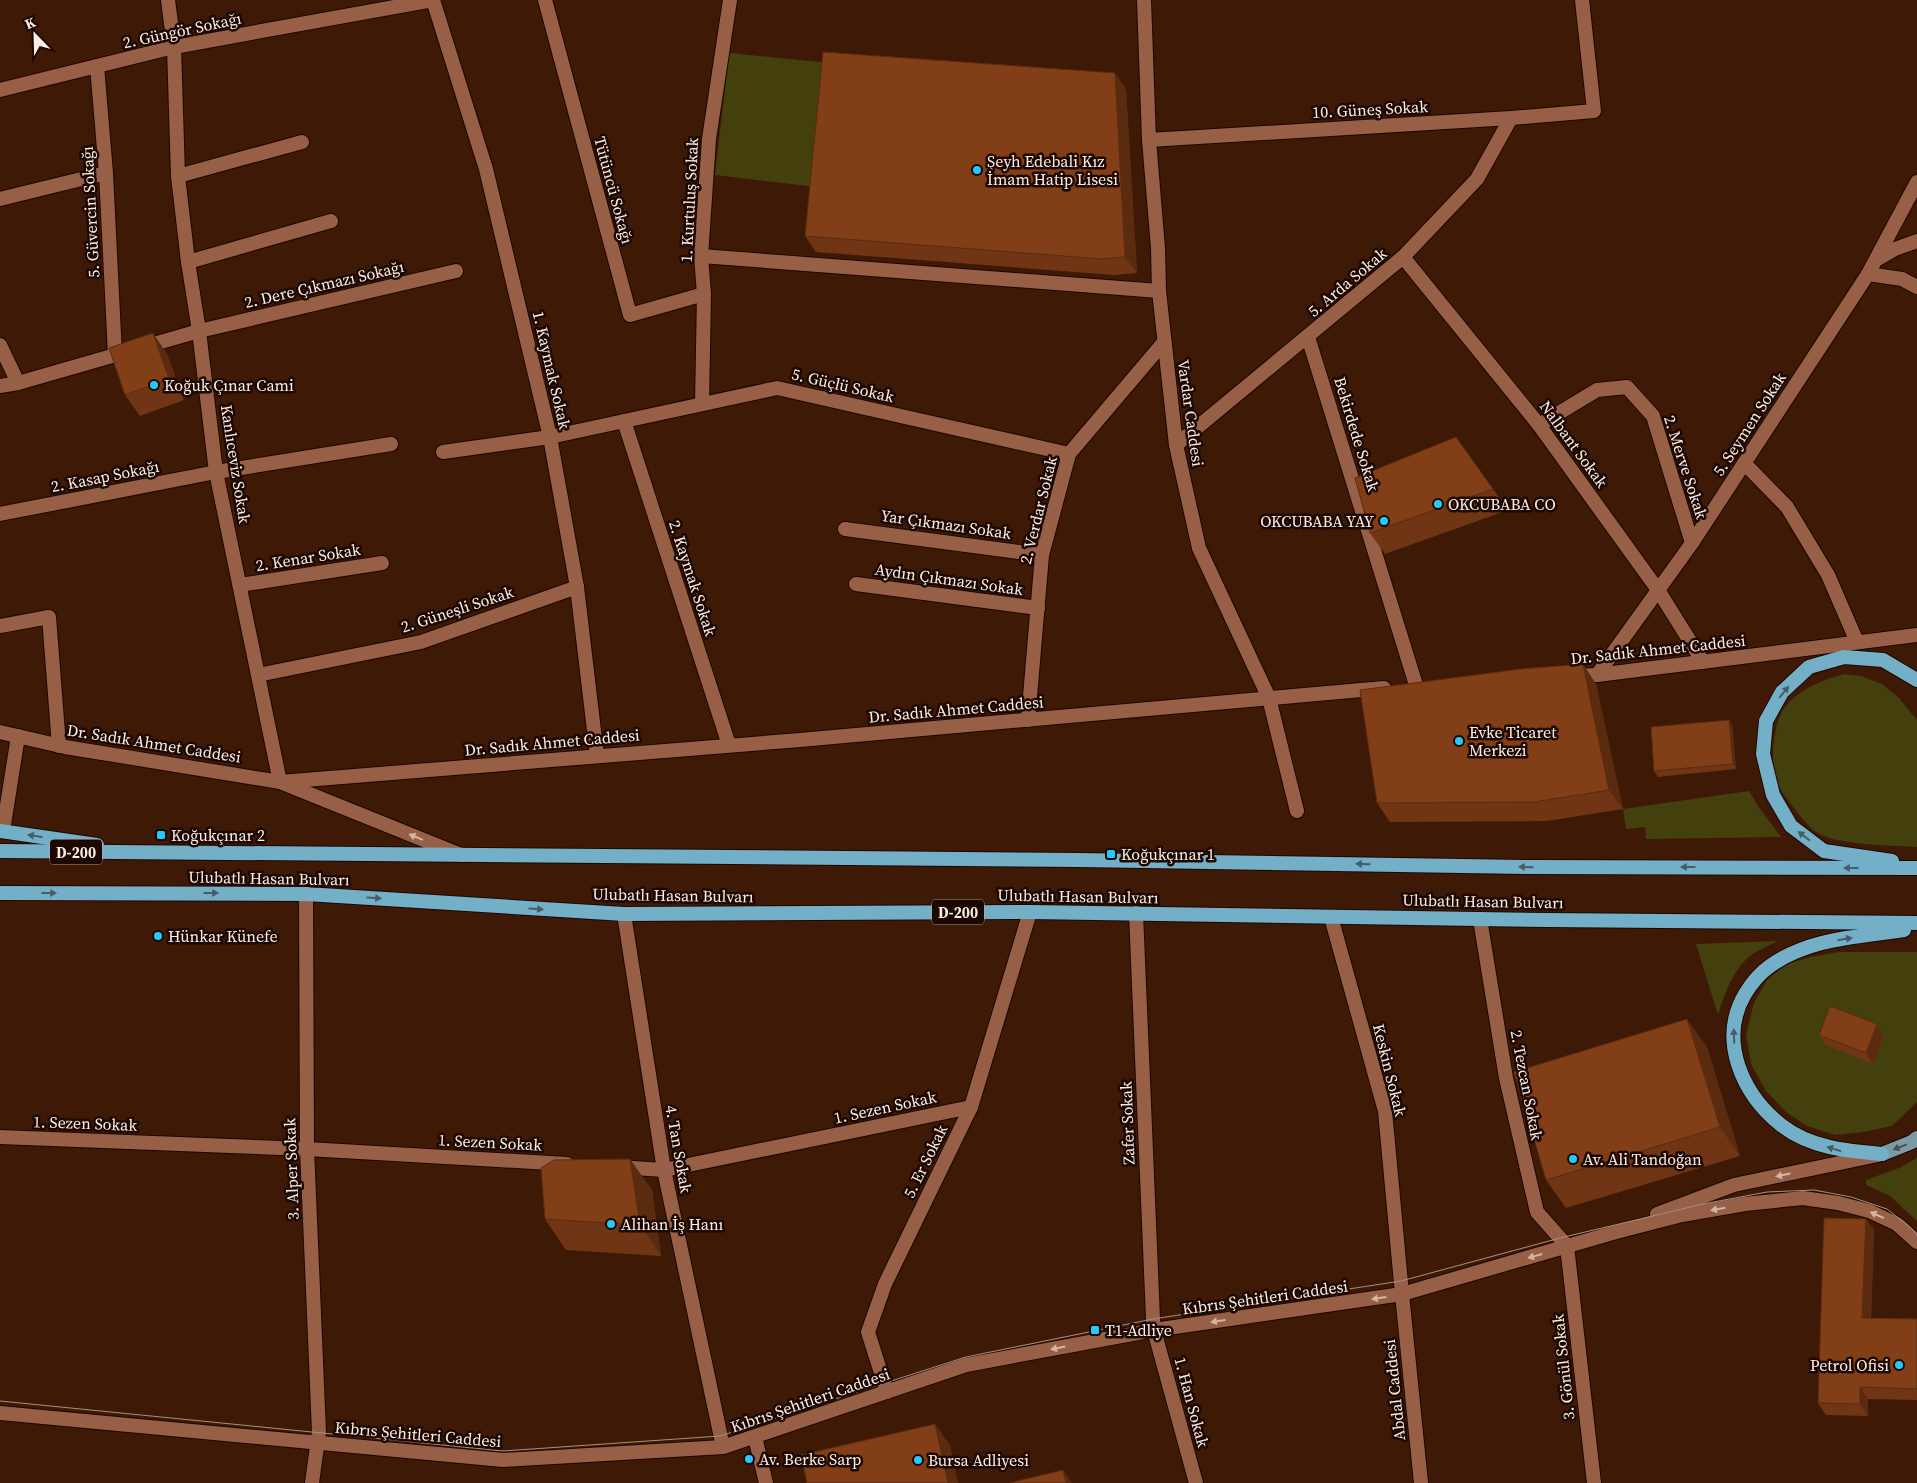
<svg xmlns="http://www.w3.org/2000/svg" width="1917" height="1483" viewBox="0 0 1917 1483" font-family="'Source Serif 4',serif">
<rect width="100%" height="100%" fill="#3e1a06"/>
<!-- green -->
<g fill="#43400d">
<polygon points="729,53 830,63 816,187 715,175"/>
<path d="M1844,674L1861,676L1882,684L1899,698L1917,720V847C1891,845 1837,846 1816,832C1806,825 1781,793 1776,781C1770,764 1773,726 1783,710C1796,690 1823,680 1844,674Z"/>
<polygon points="1749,791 1758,806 1781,837 1646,839 1645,827 1626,829 1623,809"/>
<path d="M1778,941C1769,946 1757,950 1750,956C1732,971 1725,994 1718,1015L1696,944Z"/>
<polygon points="1840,952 1917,952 1917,1102 1892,1126 1863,1132 1835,1135 1807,1126 1786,1112 1766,1091 1751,1064 1746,1034 1754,1003 1767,980 1787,964 1810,957"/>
<polygon points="1917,1158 1917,1221 1890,1196 1866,1185 1866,1180 1899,1168"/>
</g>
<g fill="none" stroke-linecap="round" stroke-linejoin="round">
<defs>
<g id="minor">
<polyline points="168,0 174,47 178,176 188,262 199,331 216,472 280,782"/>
<polyline points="433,0 486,169 550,437 577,587 597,756"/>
<polyline points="545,0 630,315 704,294"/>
<polyline points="97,66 106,173 115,355"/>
<polyline points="0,90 174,47 433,0"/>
<polyline points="1149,140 1511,118 1594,111 1582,0"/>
<polyline points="178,176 302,142"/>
<polyline points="0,199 106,173"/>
<polyline points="701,256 1159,291"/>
<polyline points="1403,257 1539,425 1658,590 1703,662"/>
<polyline points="188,262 331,221"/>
<polyline points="1308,337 1416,685"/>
<polyline points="0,345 18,383"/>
<polyline points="0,386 18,383 199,331 456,271"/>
<polyline points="702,404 704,294 701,256 709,139 730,0"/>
<polyline points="624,421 729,745"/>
<polyline points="1539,425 1597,390 1627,387 1653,416 1692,543"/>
<polyline points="1176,445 1403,257 1477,179 1511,118"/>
<polyline points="443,452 550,437 777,388 1069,454"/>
<polyline points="1744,463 1787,507 1828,575 1857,642"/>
<polyline points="0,514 216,472 391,444"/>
<polyline points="845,529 1042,555"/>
<polyline points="856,584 1038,608"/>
<polyline points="240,585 382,563"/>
<polyline points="0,626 49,617 59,746"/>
<polyline points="258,675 421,642 577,587"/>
<polyline points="1028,720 1042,555 1069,454 1164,342"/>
<polyline points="306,894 307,1149 319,1432 312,1483"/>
<polyline points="1136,913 1153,1319 1154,1330 1196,1483"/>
<polyline points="624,914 664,1170 723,1447"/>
<polyline points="1331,917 1385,1111 1402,1294"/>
<polyline points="1480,919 1506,1078 1537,1212 1567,1246 1594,1483"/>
<polyline points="0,1137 307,1149 567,1164"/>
<polyline points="618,1167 664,1170 971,1107"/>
<polyline points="887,1392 868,1332 885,1284 971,1107 1030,912"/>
<polyline points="755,1437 766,1483"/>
</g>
<g id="tertiary">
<polyline points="1144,0 1149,140 1158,248 1159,291 1176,445 1199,548 1269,698 1297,811"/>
<polyline points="1876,260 1895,249 1917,241"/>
<polyline points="1868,274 1902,279 1917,287"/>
<polyline points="1597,675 1692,543 1868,274 1917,182"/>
<polyline points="1573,676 1597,675 1917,635"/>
<polyline points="280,782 800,740 1384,688"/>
<polyline points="1402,1294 1421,1483"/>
</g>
<g id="secondary">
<polyline points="0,732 65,747 280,782 461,855"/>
<polyline points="3,831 18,736"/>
<polyline points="1657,1214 1734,1185 1878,1155"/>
<polyline points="0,1413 503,1460 723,1447 966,1365 1154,1330 1402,1294 1616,1232 1682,1215 1745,1204 1803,1198 1838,1203 1869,1211 1897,1224 1917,1242"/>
</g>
<polyline id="primary" points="1882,1154 1912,1142 1917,1138"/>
<g id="trunk">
<polyline points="0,831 97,845"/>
<polyline points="0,851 1079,860 1532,867 1917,868"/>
<polyline points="1892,861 1824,851 1791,826 1773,795 1763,754 1766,721 1782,692 1809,667 1844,657 1883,660 1917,680"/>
<polyline points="0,893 306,894 624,914 1030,912 1547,920 1917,923"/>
<path d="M1882,1154C1847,1151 1810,1148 1781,1125C1742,1094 1718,1040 1745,994C1751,984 1760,973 1770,966C1809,938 1858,937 1904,930"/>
</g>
</defs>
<!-- minor casing -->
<use href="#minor" stroke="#1f0600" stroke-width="16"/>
<!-- tertiary casing -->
<use href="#tertiary" stroke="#1f0600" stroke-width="16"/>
<!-- secondary casing -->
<use href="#secondary" stroke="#1f0600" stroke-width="16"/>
<!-- primary casing -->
<use href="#primary" stroke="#1f0600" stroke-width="16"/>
<!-- trunk casing -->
<use href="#trunk" stroke="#1f0600" stroke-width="16"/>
<!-- minor -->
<use href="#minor" stroke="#976046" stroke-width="14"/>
<!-- tertiary -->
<use href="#tertiary" stroke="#976046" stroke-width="14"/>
<!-- secondary -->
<use href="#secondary" stroke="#976046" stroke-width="14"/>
<!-- primary -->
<use href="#primary" stroke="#7c9ba7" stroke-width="14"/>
<!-- trunk -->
<use href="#trunk" stroke="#73afc7" stroke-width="14"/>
<!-- tram -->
<polyline stroke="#a68f82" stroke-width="1" points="0,1401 503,1451 720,1436 966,1357 1153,1319 1401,1281 1560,1238 1703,1204 1767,1192 1814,1190 1851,1197 1887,1209 1911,1228 1917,1235"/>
</g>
<!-- wall -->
<g fill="#703514">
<polygon points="1126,89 1137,273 1114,275 816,252 805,236"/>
<polygon points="167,354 184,400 140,416 125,395"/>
<polygon points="1493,489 1508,510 1385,554 1370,533"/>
<polygon points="1596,684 1623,809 1547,821 1390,822 1377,803"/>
<polygon points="1732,725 1736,769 1658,777 1654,771"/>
<polygon points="1819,1035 1884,1035 1873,1064 1826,1045"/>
<polygon points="1707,1047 1740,1156 1566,1208 1546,1180"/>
<polygon points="652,1190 661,1256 566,1250 545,1219"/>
<polygon points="1866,1219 1874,1230 1871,1318 1917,1319 1917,1400 1868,1399 1868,1416 1826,1415 1818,1403"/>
</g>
<!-- shaded-wall -->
<g fill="#5b2b10">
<polygon points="1115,73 1126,89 1137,273 1125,257"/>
<polygon points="153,333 167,354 184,400 169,379"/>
<polygon points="1583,664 1596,684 1623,809 1609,790"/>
<polygon points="1729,720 1732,725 1736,769 1733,764"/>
<polygon points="1687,1019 1707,1047 1740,1156 1720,1127"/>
<polygon points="1877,1024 1884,1035 1873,1064 1866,1053"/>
<polygon points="630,1159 652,1190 661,1256 640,1225"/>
<polygon points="1866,1219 1874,1230 1870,1329 1862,1318"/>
<polygon points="1860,1387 1868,1399 1868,1416 1860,1404"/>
<polygon points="935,1424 950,1445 958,1483 948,1483"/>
<polygon points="1063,1470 1072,1483 1066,1483"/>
</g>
<!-- building -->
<g fill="#823e17" stroke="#5b2b10">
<polygon points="823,52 1115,73 1125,257 1102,259 805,236"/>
<polygon points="153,333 169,379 125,395 109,348"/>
<polygon points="1456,437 1493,489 1370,533 1355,478"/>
<polygon points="1583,664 1609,790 1534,802 1377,803 1360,690 1521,669"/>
<polygon points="1729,720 1733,764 1654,771 1651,727"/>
<polygon points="1830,1006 1877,1024 1866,1053 1819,1035"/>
<polygon points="1687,1019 1720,1127 1546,1180 1514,1072"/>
<polygon points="630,1159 640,1225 545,1219 541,1168 554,1160"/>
<polygon points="1824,1218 1866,1219 1862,1318 1917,1319 1917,1389 1860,1387 1860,1404 1818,1403"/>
<polygon points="935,1424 948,1483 807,1483 801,1455"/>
<polygon points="1063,1470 1066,1483 1009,1483"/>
</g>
<!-- one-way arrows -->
<defs><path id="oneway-solid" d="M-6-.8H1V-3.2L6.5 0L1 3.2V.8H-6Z" transform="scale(1.25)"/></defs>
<g fill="#485c64">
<use href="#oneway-solid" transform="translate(1784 692) rotate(-51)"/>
<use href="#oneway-solid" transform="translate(35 836) rotate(-172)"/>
<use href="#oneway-solid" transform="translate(1804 836) rotate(-142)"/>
<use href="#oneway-solid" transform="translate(1363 864) rotate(-179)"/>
<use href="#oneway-solid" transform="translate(1526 867) rotate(-179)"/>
<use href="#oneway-solid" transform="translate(1688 867) rotate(-180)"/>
<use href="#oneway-solid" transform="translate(1851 868) rotate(-180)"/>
<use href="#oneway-solid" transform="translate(49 893)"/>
<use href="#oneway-solid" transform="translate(211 893)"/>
<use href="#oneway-solid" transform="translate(374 898) rotate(4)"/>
<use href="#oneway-solid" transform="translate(536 909) rotate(4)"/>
<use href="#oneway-solid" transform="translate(1845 939) rotate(-9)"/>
<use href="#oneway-solid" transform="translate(1734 1036) rotate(-92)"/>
<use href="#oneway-solid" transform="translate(1834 1149) rotate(-163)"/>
</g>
<g fill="#d3b5a7">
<use href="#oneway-solid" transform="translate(416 837) rotate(-158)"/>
<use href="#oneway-solid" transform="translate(1783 1175) rotate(168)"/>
<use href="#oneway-solid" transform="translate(1718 1209) rotate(170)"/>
<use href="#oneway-solid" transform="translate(1877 1215) rotate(-156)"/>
<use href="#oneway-solid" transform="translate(1535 1256) rotate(164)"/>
<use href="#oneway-solid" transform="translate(1379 1298) rotate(172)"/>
<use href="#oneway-solid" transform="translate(1218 1321) rotate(172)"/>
<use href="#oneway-solid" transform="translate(1058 1348) rotate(169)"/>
</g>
<use fill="#4c5254" href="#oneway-solid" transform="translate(1900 1147) rotate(159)"/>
<!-- markers -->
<g fill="#24c9fe" stroke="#1d0801" stroke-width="2">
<circle cx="977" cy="170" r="5"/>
<circle cx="154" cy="385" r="5"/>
<circle cx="1438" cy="504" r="5"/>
<circle cx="1384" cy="521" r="5"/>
<circle cx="1459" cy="741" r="5"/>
<rect x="156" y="830" width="10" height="10" rx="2.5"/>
<rect x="1106" y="849" width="10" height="10" rx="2.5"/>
<circle cx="158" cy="936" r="5"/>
<circle cx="1573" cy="1159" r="5"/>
<circle cx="611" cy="1224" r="5"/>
<rect x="1090" y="1325" width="10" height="10" rx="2.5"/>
<circle cx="1899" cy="1365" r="5"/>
<circle cx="749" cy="1459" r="5"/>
<circle cx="918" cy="1460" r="5"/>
</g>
<g text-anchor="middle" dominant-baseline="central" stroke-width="5" stroke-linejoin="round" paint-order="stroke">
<!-- shield labels -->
<g fill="#1d0801" stroke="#b8a9a3" stroke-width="1">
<rect x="50" y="839.5" width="52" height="25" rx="4"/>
<rect x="932" y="899.5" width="52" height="25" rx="4"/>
</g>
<g font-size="15" font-weight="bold" fill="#fbeee8">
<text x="76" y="852">D-200</text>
<text x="958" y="912">D-200</text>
</g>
<!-- street labels -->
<g font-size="16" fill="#fbeee8" stroke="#1d0801">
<text transform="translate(182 30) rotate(-12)">2. Güngör Sokağı</text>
<text transform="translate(1370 109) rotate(-3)">10. Güneş Sokak</text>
<text transform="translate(614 190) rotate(75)">Tütüncü Sokağı</text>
<text transform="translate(689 200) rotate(-87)">1. Kurtuluş Sokak</text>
<text transform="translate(90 212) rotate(-93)">5. Güvercin Sokağı</text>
<text transform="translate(1347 282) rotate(-40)">5. Arda Sokak</text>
<text transform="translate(324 284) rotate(-13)">2. Dere Çıkmazı Sokağı</text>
<text transform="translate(552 370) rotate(77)">1. Kaymak Sokak</text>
<text transform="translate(843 385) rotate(13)">5. Güçlü Sokak</text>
<text transform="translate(1191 413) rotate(82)">Vardar Caddesi</text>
<text transform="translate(1749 424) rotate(-57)">5. Seymen Sokak</text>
<text transform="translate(1357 434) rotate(73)">Bekirdede Sokak</text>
<text transform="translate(1574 444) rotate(54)">Nalbant Sokak</text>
<text transform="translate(236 464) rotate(81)">Kanlıceviz Sokak</text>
<text transform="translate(1686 467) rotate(72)">2. Merve Sokak</text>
<text transform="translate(105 476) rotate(-11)">2. Kasap Sokağı</text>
<text transform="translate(1038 510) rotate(-76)">2. Verdar Sokak</text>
<text transform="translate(946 524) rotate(8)">Yar Çıkmazı Sokak</text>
<text transform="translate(308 557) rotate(-9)">2. Kenar Sokak</text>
<text transform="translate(693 578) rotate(72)">2. Kaymak Sokak</text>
<text transform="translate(949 579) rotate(8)">Aydın Çıkmazı Sokak</text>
<text transform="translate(457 609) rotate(-18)">2. Güneşli Sokak</text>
<text transform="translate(1658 649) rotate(-6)">Dr. Sadık Ahmet Caddesi</text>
<text transform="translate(956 709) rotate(-5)">Dr. Sadık Ahmet Caddesi</text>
<text transform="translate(552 742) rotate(-5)">Dr. Sadık Ahmet Caddesi</text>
<text transform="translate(154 743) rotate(9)">Dr. Sadık Ahmet Caddesi</text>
<text transform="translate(269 878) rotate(1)">Ulubatlı Hasan Bulvarı</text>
<text transform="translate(673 895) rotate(1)">Ulubatlı Hasan Bulvarı</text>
<text transform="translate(1078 896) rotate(1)">Ulubatlı Hasan Bulvarı</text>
<text transform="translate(1483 901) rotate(1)">Ulubatlı Hasan Bulvarı</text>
<text transform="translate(1390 1070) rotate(76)">Keskin Sokak</text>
<text transform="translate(1527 1085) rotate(79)">2. Tezcan Sokak</text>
<text transform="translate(885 1107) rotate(-12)">1. Sezen Sokak</text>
<text transform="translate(85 1123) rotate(2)">1. Sezen Sokak</text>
<text transform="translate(1127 1123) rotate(-92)">Zafer Sokak</text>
<text transform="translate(490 1142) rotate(3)">1. Sezen Sokak</text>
<text transform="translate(679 1149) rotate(80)">4. Tan Sokak</text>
<text transform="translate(925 1161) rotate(-64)">5. Er Sokak</text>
<text transform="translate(291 1169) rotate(-92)">3. Alper Sokak</text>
<text transform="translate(1265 1297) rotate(-8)">Kıbrıs Şehitleri Caddesi</text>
<text transform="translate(1563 1367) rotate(-96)">3. Gönül Sokak</text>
<text transform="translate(1394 1390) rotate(-96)">Abdal Caddesi</text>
<text transform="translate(810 1400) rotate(-19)">Kıbrıs Şehitleri Caddesi</text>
<text transform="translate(1192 1402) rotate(75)">1. Han Sokak</text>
<text transform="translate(418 1434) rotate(5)">Kıbrıs Şehitleri Caddesi</text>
</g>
<!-- poi labels -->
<g font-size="16" fill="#fbeee8" stroke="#1d0801" text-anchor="start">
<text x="987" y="161">Şeyh Edebali Kız<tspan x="987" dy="18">İmam Hatip Lisesi</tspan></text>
<text x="164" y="385">Koğuk Çınar Cami</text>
<text x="1448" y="504">OKCUBABA CO</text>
<text x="1374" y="521" text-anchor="end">OKCUBABA YAY</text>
<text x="1469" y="732">Evke Ticaret<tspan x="1469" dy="18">Merkezi</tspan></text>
<text x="171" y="835">Koğukçınar 2</text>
<text x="1121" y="854">Koğukçınar 1</text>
<text x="168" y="936">Hünkar Künefe</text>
<text x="1583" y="1159">Av. Ali Tandoğan</text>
<text x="621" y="1224">Alihan İş Hanı</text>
<text x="1105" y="1330">T1-Adliye</text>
<text x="1889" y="1365" text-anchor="end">Petrol Ofisi</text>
<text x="759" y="1459">Av. Berke Sarp</text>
<text x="928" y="1460">Bursa Adliyesi</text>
</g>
</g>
<!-- north arrow -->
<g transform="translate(35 35) rotate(337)" stroke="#1d0801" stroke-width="4" paint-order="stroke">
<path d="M0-4L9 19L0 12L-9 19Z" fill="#fbeee8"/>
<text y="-8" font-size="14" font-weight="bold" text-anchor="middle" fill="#fbeee8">K</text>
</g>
</svg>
